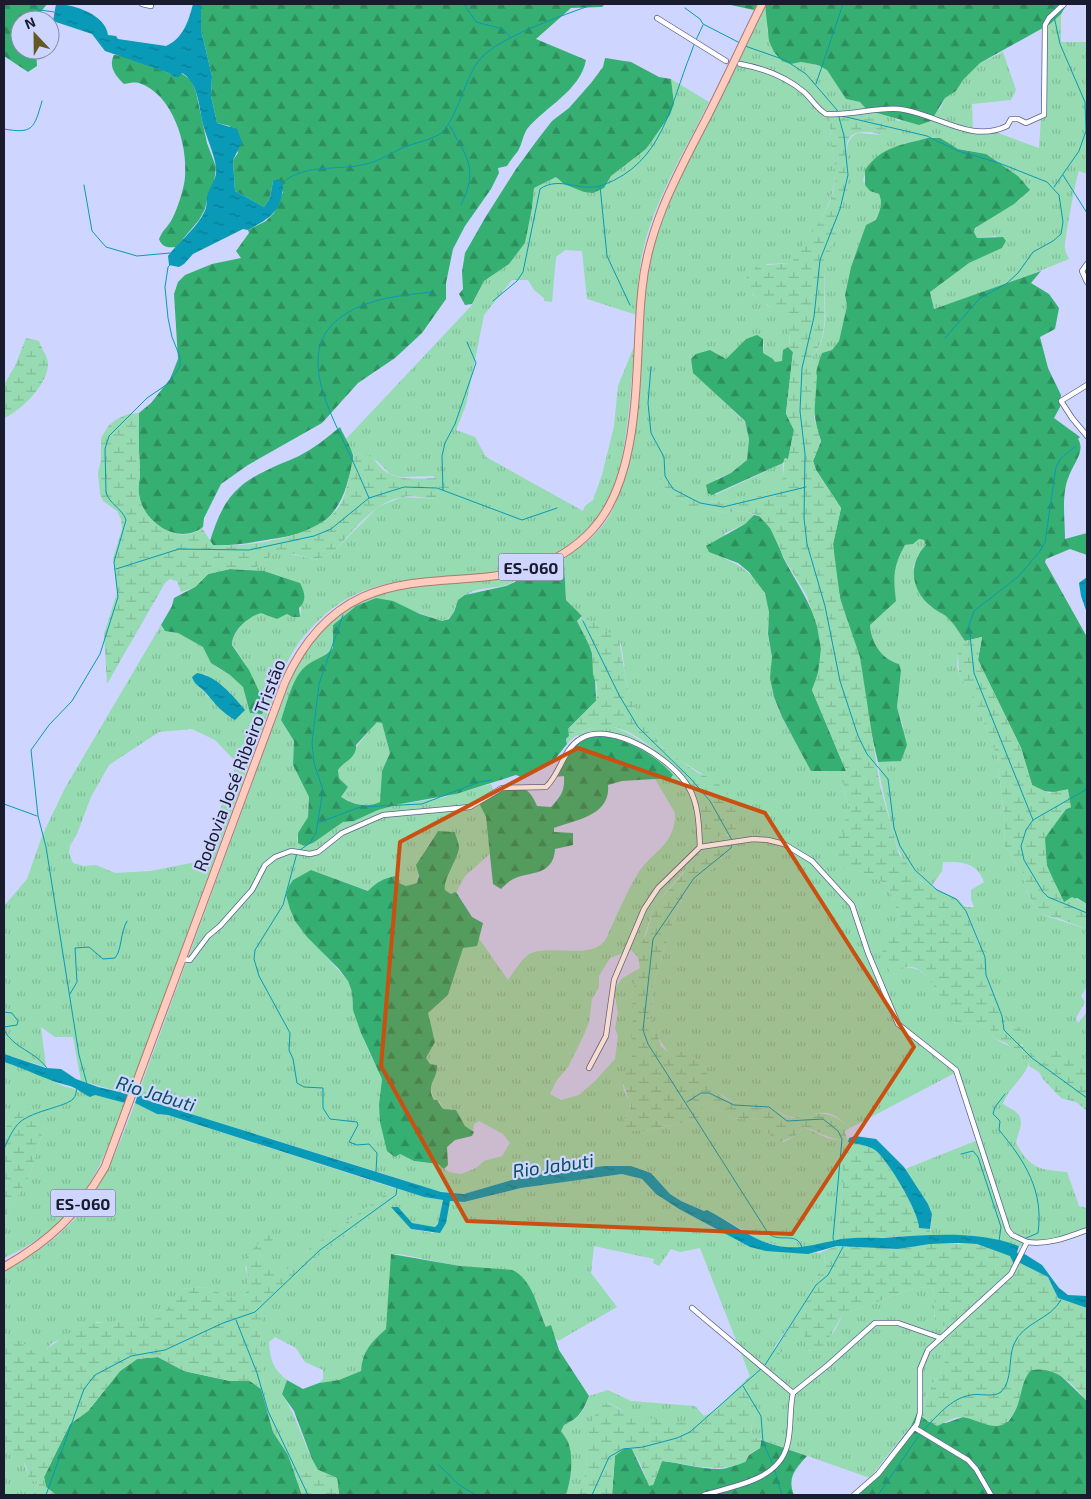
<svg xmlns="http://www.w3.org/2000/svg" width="1091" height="1499" viewBox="0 0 1091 1499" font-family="'Exo 2',sans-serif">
<defs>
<pattern id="grass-tufts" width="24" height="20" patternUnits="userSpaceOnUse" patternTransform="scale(1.25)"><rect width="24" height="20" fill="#96dbb1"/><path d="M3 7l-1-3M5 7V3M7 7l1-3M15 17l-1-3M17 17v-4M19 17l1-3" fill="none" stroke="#81bb99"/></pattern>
<pattern id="forest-firs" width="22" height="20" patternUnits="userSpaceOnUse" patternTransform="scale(1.25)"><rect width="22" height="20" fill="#36af72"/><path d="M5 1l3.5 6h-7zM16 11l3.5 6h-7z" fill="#2d8e5e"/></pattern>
<pattern id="wetland-marsh" width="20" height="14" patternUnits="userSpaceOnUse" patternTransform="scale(1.25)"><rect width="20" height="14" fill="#96dbb1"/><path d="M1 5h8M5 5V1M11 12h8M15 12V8" fill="none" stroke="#81bb99"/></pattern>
<pattern id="water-ripples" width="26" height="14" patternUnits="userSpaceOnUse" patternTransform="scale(1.25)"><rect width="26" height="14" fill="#089ab6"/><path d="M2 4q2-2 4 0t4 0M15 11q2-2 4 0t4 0" fill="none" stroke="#087d94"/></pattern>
</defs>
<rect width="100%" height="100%" fill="#ced5fe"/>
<!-- grass -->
<g fill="url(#grass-tufts)" fill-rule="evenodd">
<path d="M764,6L768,15L767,31L791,64L801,62L818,65L827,70L846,99L860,102L867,110L893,117L898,121L940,109L945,98L956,91L963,80L980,63L1003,52L1016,90L1011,100L972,104L973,134L995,132L1039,148L1047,26L1061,14V42H1087V174L1079,171C1076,177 1064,243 1065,248C1065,252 1068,256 1069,259L1005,285L934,309L930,291L969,263L1002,248L1006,241L995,236L977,238L974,232C977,221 1012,206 1022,198L1018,176L986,154L918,141L902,144L864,176L863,181L870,191L879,194C883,203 880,211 876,220L866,225L851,267L845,295L847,306L839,341L832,350L822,353L817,376L812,357C833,334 822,299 825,272C828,246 844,221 847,195C850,177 837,141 858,133L881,135L830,118C829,136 834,153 835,171C836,203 810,241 791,263L767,264L752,294L768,306L782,312L790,328L789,347L782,361L775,362L773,359L765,357L763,353L764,344L746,339L726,359L710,350L691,359L694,373L745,422L749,439L747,460L731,473L716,479L715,495L783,463C782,471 785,479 780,486C768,500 711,506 695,498C685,493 678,487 673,478L659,481L671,495L705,508L724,513L745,511L754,515L745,524L725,533L723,558C747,567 768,586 769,613C769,620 767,628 768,636C769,643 772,651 772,658C772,672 770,683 774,696C781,724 801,745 811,771H846C841,783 844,797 851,808L844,821L846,828L840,867L862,872L888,885L900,918L899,925L886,936L902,968C933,963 941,1006 958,1025L971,1023L990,1028L993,1038L1030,1057C1028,1077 1009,1085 1003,1104C1007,1107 1013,1109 1017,1113C1026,1122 1017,1133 1016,1143C1031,1170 1039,1169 1067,1172L1079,1206L1087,1208V1230L1066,1239L1039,1245L1019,1246L972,1236L930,1235L932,1214L928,1204L905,1169L978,1140L955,1073L850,1128C844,1123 839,1117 831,1114C813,1108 794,1126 779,1111L731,1101L718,1092L697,1061L689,1054L668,1052L657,1036L634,1019C631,1031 634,1042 633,1054C631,1065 623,1073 623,1084C623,1101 638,1096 624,1120L645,1131L696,1120L702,1105L706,1102L718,1108L731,1119C738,1120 747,1116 754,1119C769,1125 762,1136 784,1142L795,1136L804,1127L827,1138L848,1142L843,1145V1182L838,1240L820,1245L788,1248L760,1241L728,1221L681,1201L670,1194L651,1173L631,1166H604L522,1177L464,1194L428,1190L413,1183L149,1101L138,1094L292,675C299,663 305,649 314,639C363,575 449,586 520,575C508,591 490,585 473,591C467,594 460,602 455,606C454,615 450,618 442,621L376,598L356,606L333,625V648C323,658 307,663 300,674L281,720L294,741L293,765L309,797L308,817L298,833L297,841L304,846L313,843L343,822L354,821L378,810L400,804L441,798L491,784L494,792L482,809L486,817L490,854L465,876L456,893L451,894L445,890C443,879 457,861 458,848C459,843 456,837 455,832L438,831C434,836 418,860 418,866C417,873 419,876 417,883L406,886L399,883L395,876C383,878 376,882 369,891L311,870L293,880L286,895L295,921L348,981L352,992V1003L365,1043L382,1079L380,1097L383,1134L387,1141L400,1154L414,1161L438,1164L449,1172L461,1174L476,1168L484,1161L502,1156L510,1143L503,1134L479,1121L474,1124L473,1131L465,1126L456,1110L443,1109L440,1102L434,1100L430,1086L437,1065L430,1064L426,1058C444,1029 426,1035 428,1013L448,995L463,947L478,937L508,980C514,972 520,961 528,955C545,942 592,962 606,939C616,917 625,895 637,875C650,852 676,846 675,813L655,779L671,778L667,768L654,760L576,735C584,731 596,724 605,725C625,727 670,759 683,774C695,788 701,814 705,832L728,836L741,819C731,781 689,771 662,747C658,743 655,737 652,732C649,728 644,725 641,721C625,698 626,670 621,644L595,622L581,619L582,616L566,600L564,564L558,562C578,550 600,534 611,513C630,476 632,436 637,395C641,351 644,307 648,262L676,182ZM695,853L722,863L693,881L678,907L652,988L653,1013L634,1012L631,996L640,968L621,979L614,991L618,1013L615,1028L618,1036L615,1059L595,1081L579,1095L561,1100L550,1094L557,1080L568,1067L583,1037L589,1022L592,999L599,987V976L610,958L631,950L638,957L654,906L691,863Z"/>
<path d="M671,79L709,102C684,153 651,204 641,261C638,278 638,297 637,315L587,299L582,251L565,250L556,257L552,302L544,301V298L534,290L528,280H512L484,315L466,405L456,430L475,437L486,457L583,511L585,506L593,500L602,475L614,426L618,386L635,344C629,398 629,457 606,507C600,521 587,531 575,540C569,545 564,551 557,554C483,595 389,553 320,619C304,634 291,651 283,672L128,1094L81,1081L73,1037H55L41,1027L46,1067L4,1054V906L27,879L42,836L65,788L161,625L162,629L178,633L203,647L216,667L230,675L243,687L250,713L258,715L246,665L231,642C234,633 251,612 262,613C267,613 273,617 277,619L287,614H301L300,583L268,572L253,570L274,554L283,552L316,560L331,554L378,507L402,497L437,499L434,476L401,477L390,474L377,461L359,452L354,456L346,439L472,305L484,281L509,264L525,243L532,208L534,188L556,177L564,184H607L611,176L646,149L670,115L674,104ZM205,674L232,694L208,697L203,690ZM192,729L215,740L237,763L201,861L151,871L115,873L96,865L83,866L73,863L69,853L70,846L77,834L91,797L109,765L159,732Z"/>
<path d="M918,539L925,540L927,545L918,555L913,567L925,600L931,607L949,618L965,641L958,654L957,666L959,675L977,705L997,756L1005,822L1004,845L1023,873L1026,891L1040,914L1087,929V986L1081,996L1085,1002L1076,1018L1078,1023L1087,1012V1070L1060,1052L1044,1054L1045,1064L1024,1048L1014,1028L1005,1022L1002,1004L990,989L980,943L965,907H974L971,899V890L984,882C977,862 962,862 943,862L942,871L931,887C900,868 896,844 888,812C884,795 880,780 878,762L901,761L903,726L897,707L901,671L899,664C881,659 871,642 870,625L878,615L885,612L897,559L905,545L913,544Z"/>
<path d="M377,721L382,723L390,753L382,771L380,803C366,808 354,804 341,797L348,787L339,778L338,770Z"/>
<path d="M4,1062L32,1071L63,1086L125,1103C99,1174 77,1225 4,1258V1219L29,1177L45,1125L19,1111L4,1129Z"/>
<path d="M135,1103L157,1114L168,1115L394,1188L310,1248L280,1277L260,1255L275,1237L245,1267L248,1277L245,1299L229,1297L206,1287L181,1289L168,1311L153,1322L141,1324L97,1322L52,1343L44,1351L36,1354C26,1346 17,1335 4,1340V1272C85,1227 104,1187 135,1103Z"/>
<path d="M622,1174L642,1179L656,1194L679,1209L750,1247L820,1253L824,1251L825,1265L813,1281L808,1298L774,1348L778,1354L801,1334H804L809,1351C825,1349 837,1329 842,1315L914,1288L932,1287L936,1299L934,1317L947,1326L942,1331L945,1355L944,1367L934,1381L919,1415L870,1478L751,1436L752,1420L761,1374L753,1373L750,1376L700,1248L680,1252L671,1249L659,1266L653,1263L654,1259L594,1246L591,1273L617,1307L558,1341L546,1327L536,1300L460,1266L399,1254H392L386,1329C371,1342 362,1352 361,1371L339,1380L319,1383L323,1379V1370L305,1362L296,1348L275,1337L269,1342C270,1359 273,1369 287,1380L282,1394C298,1418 303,1445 318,1470L295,1475L288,1455L273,1432L261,1389L264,1376L260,1347L262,1308L297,1272L395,1199L402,1190L424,1197L443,1200L438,1224L435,1227L412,1223L410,1229L433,1233L450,1201L464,1202L521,1188Z"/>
<path d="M608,1390L631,1401L695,1406L704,1416C699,1418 692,1423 686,1423C661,1426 629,1415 609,1403C575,1422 596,1466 578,1495H566C574,1472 572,1453 561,1431L564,1425C578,1419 585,1411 589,1396Z"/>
<polygon points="4,1445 22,1457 29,1478 38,1481 33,1495 4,1495"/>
</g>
<!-- forest -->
<g fill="url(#forest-firs)" fill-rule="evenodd">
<polygon points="4,4 47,4 40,13 39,20 20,20 20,50 36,50 37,66 28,72 4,56"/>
<path d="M201,4H605L602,7L571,8L536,39L586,60C580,91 546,106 527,129C523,135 522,144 518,151C514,156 510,161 507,166L498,168L499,173L491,189L465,226L453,249L446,283V299L422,333L395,358L358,383L322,423L248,465L221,484L204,518L203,527C179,546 143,523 139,495C137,487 140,480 140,472C139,452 138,433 139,413L151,403L170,379L178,359L174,294L178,282L185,275L212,264L241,258L236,251L249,233L248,230L266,221L274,213L283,192L273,181L270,198L264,207L235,191L233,160L238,153L230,126L217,123L211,96L212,76L201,30Z"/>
<polygon points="726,4 757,4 754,10"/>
<polygon points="765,4 1067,4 1061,14 1050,24 980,63 963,80 956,91 945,98 931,121 919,125 867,110 860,102 846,99 827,70 818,65 801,62 791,64 782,61 774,52 769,41"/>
<path d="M114,55L123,56L169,73L174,77L181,73L191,80L196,92L207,143L216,167L214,183L208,195L205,209L199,220L176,247C167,248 162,247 159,239C163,229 167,228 171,221C177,211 184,189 185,177C188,145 173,94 139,83C135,82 129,83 124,84C116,76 108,67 114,55Z"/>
<polygon points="605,58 631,62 659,77 671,79 674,104 670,115 646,149 611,176 604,188 593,193 584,192 564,184 556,177 534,188 532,208 525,243 509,264 484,281 472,304 465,305 459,294 463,289 462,272 465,253 485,218 516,169 538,139 552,121 569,108 591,83 603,67"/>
<path d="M928,138H940L958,149L986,154L1018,176L1030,190L1014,204L975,228L974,232L977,238L1003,237L1006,241L1002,248L969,263L930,292L934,309L1041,271L1031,283L1049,294L1059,308L1055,329L1040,337L1048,368L1061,395L1060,407L1054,418L1080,437L1078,439C1086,451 1073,464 1069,476C1061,494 1065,519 1065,539L1087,533V555L1070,549L1046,559L1045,562L1087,637V904L1077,898L1064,903C1056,885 1039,859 1045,838C1048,829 1060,817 1066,809L1071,807L1054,792L1042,791L1032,785L1021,748L978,660L982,637L965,641C960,634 955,625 949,619C945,614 938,612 933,608C911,592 907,564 926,545L924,540L919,539L913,544L905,545C893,567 893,576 896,601L870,625C871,642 881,659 899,664L901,671L897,707L907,745L901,761L878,762L840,598L835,567L833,544L841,508L816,470L813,461L821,441C811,413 811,381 822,353L832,350L839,341L847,306L845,295L851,267L866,225L876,220C880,211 883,203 879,194L870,191L865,185V170C882,146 902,145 928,138Z"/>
<polygon points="757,335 763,339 763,353 773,359 775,362 782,361 783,350 788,347 793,352 786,413 794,430 788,460 785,458 783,463 712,495 708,493 706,485 731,473 747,460 749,439 745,421 693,373 691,359 696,354 710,350 726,359 746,339"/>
<path d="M340,427C344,436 350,445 353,455C355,462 349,476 347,484C334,528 306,534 266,540C248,543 230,546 213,545L210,541C216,522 224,500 240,487C256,473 279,465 299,456C314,448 327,438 340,427Z"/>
<path d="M754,515C772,516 778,547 785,561C800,589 820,616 821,649C821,663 818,678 812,690L846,771H811L782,717L774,697L770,678L772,657L768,634L769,612L765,593L749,572L738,563L709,552L706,546L745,524Z"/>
<path d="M558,562L564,564L566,600L582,616L577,621C582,630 588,640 591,650C594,658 596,691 596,701L568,729L570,736L566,739L567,744L551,764L523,778L516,775L456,794L400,804L378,810L354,821L343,822L313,843L304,846L298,843V833L308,817L309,797L293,765L294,741L281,720C287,704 292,677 306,666C316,658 324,658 333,648V625L356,606L376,598L393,601L420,614L442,621L449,619L454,612L458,600L465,595L506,586L515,582L520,575ZM377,722L382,723L390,753L382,771L380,802C366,808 354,805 341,797L348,787L339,778L338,770C344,761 357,758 356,745Z"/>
<path d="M230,569L264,571L300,583C305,593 307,600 299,608L300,617H293L287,614L277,619L261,613C249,616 231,632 232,645L249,670L266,706L262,714L250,713L243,687L230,675L211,663L203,647L178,633L165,631L161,625L172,606L174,598L195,587L208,574Z"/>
<path d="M595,734C624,738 654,753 673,775L671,778L622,781L608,785C611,816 575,820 554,828V832L573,833V845L555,849C553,879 525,870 510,881C507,883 504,886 501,889L493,884L486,817L480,805C486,791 512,784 526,790C531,793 535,801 537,806L551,807C561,796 565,791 564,776L554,777L570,748Z"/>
<path d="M438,831L455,832C456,837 459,843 459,848C457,861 443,879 445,890L451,894L456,892L472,917L483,923L477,946L463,948L448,995L428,1013L435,1042L426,1058L430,1064L437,1065C438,1079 425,1085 434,1100H437L443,1109L456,1110L465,1126L474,1132L472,1136L455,1140L447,1147L448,1165L444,1169L438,1164L414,1161L400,1154L395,1157L387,1151L380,1122L379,1105L382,1079L361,1033L353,1010L352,992L348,981L339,969L307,937L295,921L290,909L286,895L289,886L293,880L311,870L368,891C377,882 383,878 396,876L399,883L406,886L417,883L419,876L416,865Z"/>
<path d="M391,1254L460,1266L512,1270C532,1278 538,1309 546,1327L551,1325L559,1350L589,1396C583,1411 579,1418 564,1425L561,1431C563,1434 566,1438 568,1442C574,1457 571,1480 566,1495H339L337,1478L318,1470L312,1459L294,1411L282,1394L287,1380L303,1389L319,1383L339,1380L361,1371C362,1352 371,1342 386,1329Z"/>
<polygon points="158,1357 184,1371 230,1381 250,1381 261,1389 273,1432 288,1455 302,1495 56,1495 46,1487 44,1477 70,1424 88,1411 120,1371 137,1359"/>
<path d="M1043,1368L1059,1374L1087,1401V1495H859L911,1426L917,1413L929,1422L946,1423L963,1417L1008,1422C1024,1402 1017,1385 1031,1370Z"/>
<path d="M761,1440L807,1456C795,1469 787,1478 794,1495H612L615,1455L625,1448L632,1449L646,1479L653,1485L662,1461C682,1463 702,1470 722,1469C729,1468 738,1464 745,1462L749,1455L760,1448Z"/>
</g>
<!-- wetland -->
<g fill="url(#wetland-marsh)">
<path d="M849,116L878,118L894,128L892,132C881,135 859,128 851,136C840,147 850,179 847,195C844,221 829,245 825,272C821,299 832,334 812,357L817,376L814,418L821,441L813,461L816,470L841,508L833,544L840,598L860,657L880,786L899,854L921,881L959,900L965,907L978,941L986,952L987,976L990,989L1002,1004L1007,1017L1005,1022L1014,1028L1019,1027L1027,1037L1021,1045L1044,1063V1054L1048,1050C1058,1048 1079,1063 1087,1070V1111L1076,1102L1061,1098L1043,1079L1039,1072L1029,1066L1030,1057L1024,1054L1021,1057L1006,1043L993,1038L990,1028L971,1023L958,1025C945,1011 932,970 912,967C904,965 898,973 890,972C883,963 879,946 886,936C889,932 896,928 899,925L900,918L888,885L862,872L840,867L834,859L838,837L846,829L844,821L851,808C844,796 841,783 846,771L812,690L818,673L821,649L817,626L807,596L785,560L770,528L759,516L745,511L724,513L705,508L700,511C680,507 672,496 659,481L661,477L667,473C678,480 682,492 695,498C712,506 764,500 778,487C785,481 783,466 785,458L788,459L794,430L786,414L793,352L789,347C796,299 753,315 746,278L757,266L791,263C798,255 802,246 808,238C823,219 836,197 835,171C834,153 829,136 830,117Z"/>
<path d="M26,338L39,341C41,348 47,355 48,363C49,383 21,411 4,418V385L15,366Z"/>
<path d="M139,413C138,433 139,452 140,471C140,479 138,487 139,494C142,521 178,547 202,528L213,545C247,548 315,538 338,508C348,494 349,472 354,456L359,452C377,455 376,468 390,474C408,483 428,475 446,480L449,488L447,496C433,503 417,494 402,497C371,503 352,534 331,554L316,560L294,554H274L253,570L230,569L208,574L195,587L181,592L177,581L170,579L165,583L107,684L104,634L117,593L113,558L122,529L121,519L117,511L103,501L100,494L98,473L101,460V438L109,425L117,419L128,414Z"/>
<path d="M581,619L595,622L619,640L628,691L642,722L651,730L661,747L698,773L713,779L726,791L738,806L741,819L737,833L716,837L707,835C698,823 696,790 684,775C678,767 667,762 660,755C633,729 597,711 567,744L566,739L569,736L568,729L596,701L597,686L593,675L592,651L577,621Z"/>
<polygon points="982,637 978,660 1021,748 1032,785 1049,793 1068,789 1071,807 1066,809 1045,838 1047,866 1064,902 1072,897 1087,904 1087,929 1060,919 1040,914 1024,887 1023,873 1004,845 1005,822 997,756 977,705 959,675 958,654 961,645 965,641"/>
<polygon points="725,843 732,848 722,863 693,881 678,907 652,988 653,1013 634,1013 631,996 640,968 637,952 646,935 654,906 682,875 698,849"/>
<path d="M633,1019H652L661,1046L668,1052C674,1052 681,1051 687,1053C707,1061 710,1092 730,1101C740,1105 754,1101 765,1103C775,1106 781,1117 791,1118C795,1118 801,1116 806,1115C826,1111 835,1115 850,1128L845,1131L848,1142C856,1144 869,1145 875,1150C888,1160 919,1212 919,1228L930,1229V1235L838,1240L843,1182V1145L847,1142C829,1139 820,1132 804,1127L795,1136L777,1143L757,1120L752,1118L731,1119L718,1108L706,1102L702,1105V1115L696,1120L645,1131H627C620,1122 627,1115 631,1106L622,1080L633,1054L631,1030Z"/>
<polygon points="26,1109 34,1111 45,1125 29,1177 4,1219 4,1129 19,1111"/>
<path d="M394,1188L402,1190L395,1199L297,1272L262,1308L260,1347L264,1376L261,1389L250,1381H230L184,1371L158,1357L137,1359L120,1371L88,1411L70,1424L44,1477L46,1487L56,1495H33L38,1482L28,1481C30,1462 17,1454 4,1445V1340C18,1335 26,1346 36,1354C51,1348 63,1335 79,1328C127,1308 147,1349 181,1289L206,1287L229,1297L245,1298L248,1277L245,1259L249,1253L266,1236L275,1234L271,1244L260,1255L280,1276L310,1248Z"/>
<path d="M930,1244H977L1020,1258V1263L1048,1277L1058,1298L1087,1308V1401C1072,1383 1056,1366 1031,1370C1019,1383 1023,1401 1012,1416C998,1437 980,1419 962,1417C954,1416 944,1423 937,1426L919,1415L934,1381L944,1367L945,1355L942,1331L947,1327L936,1323C932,1311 938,1300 932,1287L914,1288L842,1315L826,1344L812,1351L806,1349L804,1334H801L778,1355L774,1351L808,1298L813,1281L825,1265L824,1251L837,1246L898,1249Z"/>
<path d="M753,1373L762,1374L752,1420L751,1436L761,1440L760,1448L749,1454L745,1462C718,1474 690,1464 662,1461L653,1485L649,1486L640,1463L632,1449L625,1448L615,1456L612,1495H578C596,1465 575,1422 608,1403L619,1409L642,1417L687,1423L713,1412Z"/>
<polygon points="318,1470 337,1478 339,1495 302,1495 295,1475"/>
</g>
<!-- water -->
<g fill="url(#water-ripples)">
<path d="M56,4C74,4 106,15 108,35L116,36L118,39L166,46C183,39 189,20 193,4H201V30L212,76L211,96L217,123L237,129L242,142L233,160L235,191L264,207L270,198L273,181L278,179L283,184C282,212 270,218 248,230L243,229L193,254L184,264L179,267L169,265L168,256C179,241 199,227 206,208C207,203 206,198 208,193C212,184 217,178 216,168C215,155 205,135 202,120C199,104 197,81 182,73L179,77H174L169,73L105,51L92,34L53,21Z"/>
<polygon points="1087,577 1087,613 1081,596 1079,583"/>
<path d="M197,673C217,676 233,696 245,710L235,720C217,709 215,702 202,689C197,685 194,683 192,677Z"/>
<path d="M4,1054L46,1068L61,1069L76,1079L98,1087L128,1094L125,1103L95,1095L90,1097C83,1094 77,1088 70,1086C48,1081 26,1069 4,1062Z"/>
<path d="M138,1094L149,1101L441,1192L464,1194L522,1177L604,1166H631L651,1173L670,1194L681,1201L704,1211L707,1210C727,1220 754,1241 774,1245C796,1251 816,1244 837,1240C852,1237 868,1238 883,1238C928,1235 976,1230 1019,1246L1017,1252L1020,1257L1023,1253L1042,1265L1059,1288L1068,1295L1087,1296V1308L1058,1298L1048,1277L1020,1263V1259L1015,1266L1010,1256L977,1244L958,1243L930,1244L898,1249L837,1246L808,1254L766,1251L750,1247L679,1209L656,1194L642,1179L622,1174L521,1188L464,1202L450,1201L446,1223L440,1233L411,1229L391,1207H398L412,1223L435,1227L438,1224L443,1200L424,1197L168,1115L157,1114L135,1103Z"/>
<path d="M855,1136L876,1139L904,1167L928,1204L932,1214L930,1229L919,1228C919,1212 888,1160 875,1150C868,1145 856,1144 848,1142L849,1138Z"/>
</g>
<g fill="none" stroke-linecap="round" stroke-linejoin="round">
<!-- stream -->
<g stroke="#089ab6" stroke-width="1">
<polyline points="28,4 40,10 54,12"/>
<polyline points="464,4 476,22 503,29 511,38"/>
<polyline points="685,8 700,19 703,24 740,43"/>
<polyline points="1053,12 1056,4"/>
<polyline points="1054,16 1060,44 1085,102 1086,131 1079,151 1054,187"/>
<polyline points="745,46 785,60 806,74 837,110 844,136 848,175 840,209 820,260 814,317 802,368 800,411 805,454 804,518 807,544 825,606 840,681 858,736 867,754 888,779 894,828 900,846 915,870 937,890 956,899 966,911 985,957 986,975 1002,1016 1004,1030 1032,1058 1087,1098"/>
<polyline points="816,84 843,4"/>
<polyline points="842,116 927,136 958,151 999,163 1047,182 1059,195 1063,222 1061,234 1053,241 1033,252 1018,273 1006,284 980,298 945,338"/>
<path d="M450,126C467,159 479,168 461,205"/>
<path d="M4,129C33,134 34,129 42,101"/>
<polyline points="1063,175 1087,213"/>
<path d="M282,183C304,163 339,171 366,164C380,161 391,153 404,147C416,143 430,140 440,134C454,125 465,80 477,63C493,38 565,15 594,4"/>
<polyline points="84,185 92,231 106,247 137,256 170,253"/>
<polyline points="600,186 607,256 630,305"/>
<path d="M493,301L517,281L523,272L540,189C560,175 581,193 603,185C663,163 670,105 691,53C694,43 699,34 703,25"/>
<polyline points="651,367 648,403 651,433 664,457 665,476 673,489 700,503 723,507 806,487"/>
<polyline points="443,490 442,456 445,443 455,424 476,363 467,342"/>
<path d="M369,498C362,482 355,465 347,449C328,408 294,347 344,315C369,298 404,295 433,292"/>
<polyline points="116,569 179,549 249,550 314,536 331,529 369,498 404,487 437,488 522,520 557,508"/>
<polyline points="583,621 619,695 638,727 691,779 710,801 732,840"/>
<polyline points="1087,789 1033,820 1026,830 1021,846 1024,860 1043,892 1048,897 1087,913"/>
<polyline points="4,804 37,816"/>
<polyline points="1033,820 974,673 969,625 974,611 1019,576 1040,551 1045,542 1056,467 1061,458 1076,446"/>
<polyline points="318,823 360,807 422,804 479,782 492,780"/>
<path d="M732,844L731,848L694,878L653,939L643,1030L648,1044L768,1233C778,1244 798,1230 802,1248"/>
<polyline points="300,850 310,843 316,833 323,790 314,763 312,743 319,684 343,615"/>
<polyline points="297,853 283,905 255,950 254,959 259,976 290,1033 289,1050 293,1059 297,1083 304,1087 323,1088 323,1108 330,1119 357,1122 358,1125 349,1142 357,1145 369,1144 377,1153 376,1172"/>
<path d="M70,994L77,982L75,948L89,947L103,959L115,958C122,950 120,933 127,921"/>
<polyline points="4,1012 12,1013 18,1021 17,1025 4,1027"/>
<path d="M4,1030C14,1049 35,1051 47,1068"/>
<path d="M87,1084L79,1055L46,847L38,816L31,750L49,725L72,701L100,654L118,597L114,562L126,520C122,508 109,504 106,492L105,449L109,436L147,398L169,383L180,366V357L172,337L168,318L165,287L168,267L171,264"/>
<path d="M1005,1094L995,1107L993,1114L1000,1121L999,1130C1025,1161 1044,1191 1038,1233L1024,1239"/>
<polyline points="687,1102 701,1093 709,1093 734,1105 769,1107 787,1121 823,1119 838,1131 842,1139 833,1238 834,1242"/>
<path d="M4,1149C8,1140 13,1128 20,1122C35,1110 65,1107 73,1099C76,1096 76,1092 77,1088"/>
<polyline points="961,1154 973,1151 978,1157 1001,1227 999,1241"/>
<polyline points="236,1320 257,1373 268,1411 308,1495"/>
<polyline points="765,1365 816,1285 828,1275 843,1247"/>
<polyline points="743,1386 761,1416 763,1442 773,1465"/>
<path d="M923,1431C936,1417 951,1398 971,1395C981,1393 993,1398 1001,1392C1013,1381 1008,1357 1014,1344C1023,1322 1050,1320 1061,1300"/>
<polyline points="438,1464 459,1485 476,1495"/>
<polyline points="774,1468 782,1495"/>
<polyline points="46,1495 84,1389 95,1375 131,1356 165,1350 223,1323 255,1312 320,1250 396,1195 397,1188"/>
<polyline points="592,1495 609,1457 623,1449 643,1447 677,1438 690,1432 762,1368"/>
<polyline points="878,1495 920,1434"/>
</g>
<defs>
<g id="minor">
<polyline points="142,4 151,6"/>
<polyline points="657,18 726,61"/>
<path d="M740,64C762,68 786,77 804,92C812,99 817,109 826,114C850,116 875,107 899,109C936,113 970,144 1007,126L1011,119H1018L1026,123L1044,115L1045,25L1049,18L1064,4"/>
<polyline points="1087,264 1082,271 1087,282"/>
<polyline points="1087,385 1061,401 1072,418 1087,436"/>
<path d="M182,959L190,960L208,936L220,926L252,890L265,865L275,857L291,851L310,854L318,852L342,833L383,815L470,807L502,788L546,787C561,773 563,748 582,738C613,721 674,760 689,788C699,805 699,828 700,847"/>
<polyline points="589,1068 606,1036 614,980 644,909 658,888 700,847 753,839 768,840 784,844 812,861 852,905 868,953 898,1024 956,1070 1008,1230 1012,1235 1027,1242"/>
<polyline points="692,1308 793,1393 828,1365 875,1323 898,1323 941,1338"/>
<polyline points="915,1428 968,1460 976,1469 991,1495"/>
<path d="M704,1495C732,1486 778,1481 787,1446C792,1429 789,1410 793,1393"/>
<path d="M854,1495L878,1474L917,1424L920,1413V1369L928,1350L1011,1274L1027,1242C1049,1245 1068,1237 1087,1230"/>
</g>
<path id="primary" d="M4,1267C51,1240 78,1214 105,1167L285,682C360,517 500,629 592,530C644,474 634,362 642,289C648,227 677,175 705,121C725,82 743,42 762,4"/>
</defs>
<!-- minor casing -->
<use href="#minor" stroke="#5b628e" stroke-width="6"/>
<!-- primary casing -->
<use href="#primary" stroke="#ad786f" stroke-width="9"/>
<!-- minor -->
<use href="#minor" stroke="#fff" stroke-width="4.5"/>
<!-- primary -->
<use href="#primary" stroke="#feccbe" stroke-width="7"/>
</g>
<!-- marked area -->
<path fill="#c95011" fill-opacity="0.2" stroke="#c95011" stroke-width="4" stroke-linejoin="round" d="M578,748L765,813L914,1047L792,1234L467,1221L381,1066L400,842Z"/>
<g text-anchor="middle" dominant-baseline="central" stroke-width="4.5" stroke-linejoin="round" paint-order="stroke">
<!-- shield labels -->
<g fill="#ced5fe" stroke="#4f546c" stroke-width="1">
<rect x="498.5" y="553.5" width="65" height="27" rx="4"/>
<rect x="50.5" y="1189.5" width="65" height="27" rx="4"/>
</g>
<g font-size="16" font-weight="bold" fill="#191c2e">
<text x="531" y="567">ES-060</text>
<text x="83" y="1203">ES-060</text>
</g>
<!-- street labels -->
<g font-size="18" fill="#191c2e" stroke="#ced5fe">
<text transform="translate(239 765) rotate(-69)">Rodovia José Ribeiro Tristão</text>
</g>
<!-- water labels -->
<g font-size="19" font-style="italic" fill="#09505f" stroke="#ced5fe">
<text transform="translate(156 1093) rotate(17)">Rio Jabuti</text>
<text transform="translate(553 1165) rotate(-8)">Rio Jabuti</text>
</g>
</g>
<!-- border -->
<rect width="1091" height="1499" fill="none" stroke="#191c2e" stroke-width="10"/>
<!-- north arrow -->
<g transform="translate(35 35) rotate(338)"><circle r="24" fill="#ced5fe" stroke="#868bab"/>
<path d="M0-4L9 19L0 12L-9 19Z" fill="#645925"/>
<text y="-8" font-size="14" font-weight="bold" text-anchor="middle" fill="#191c2e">N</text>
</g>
</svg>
